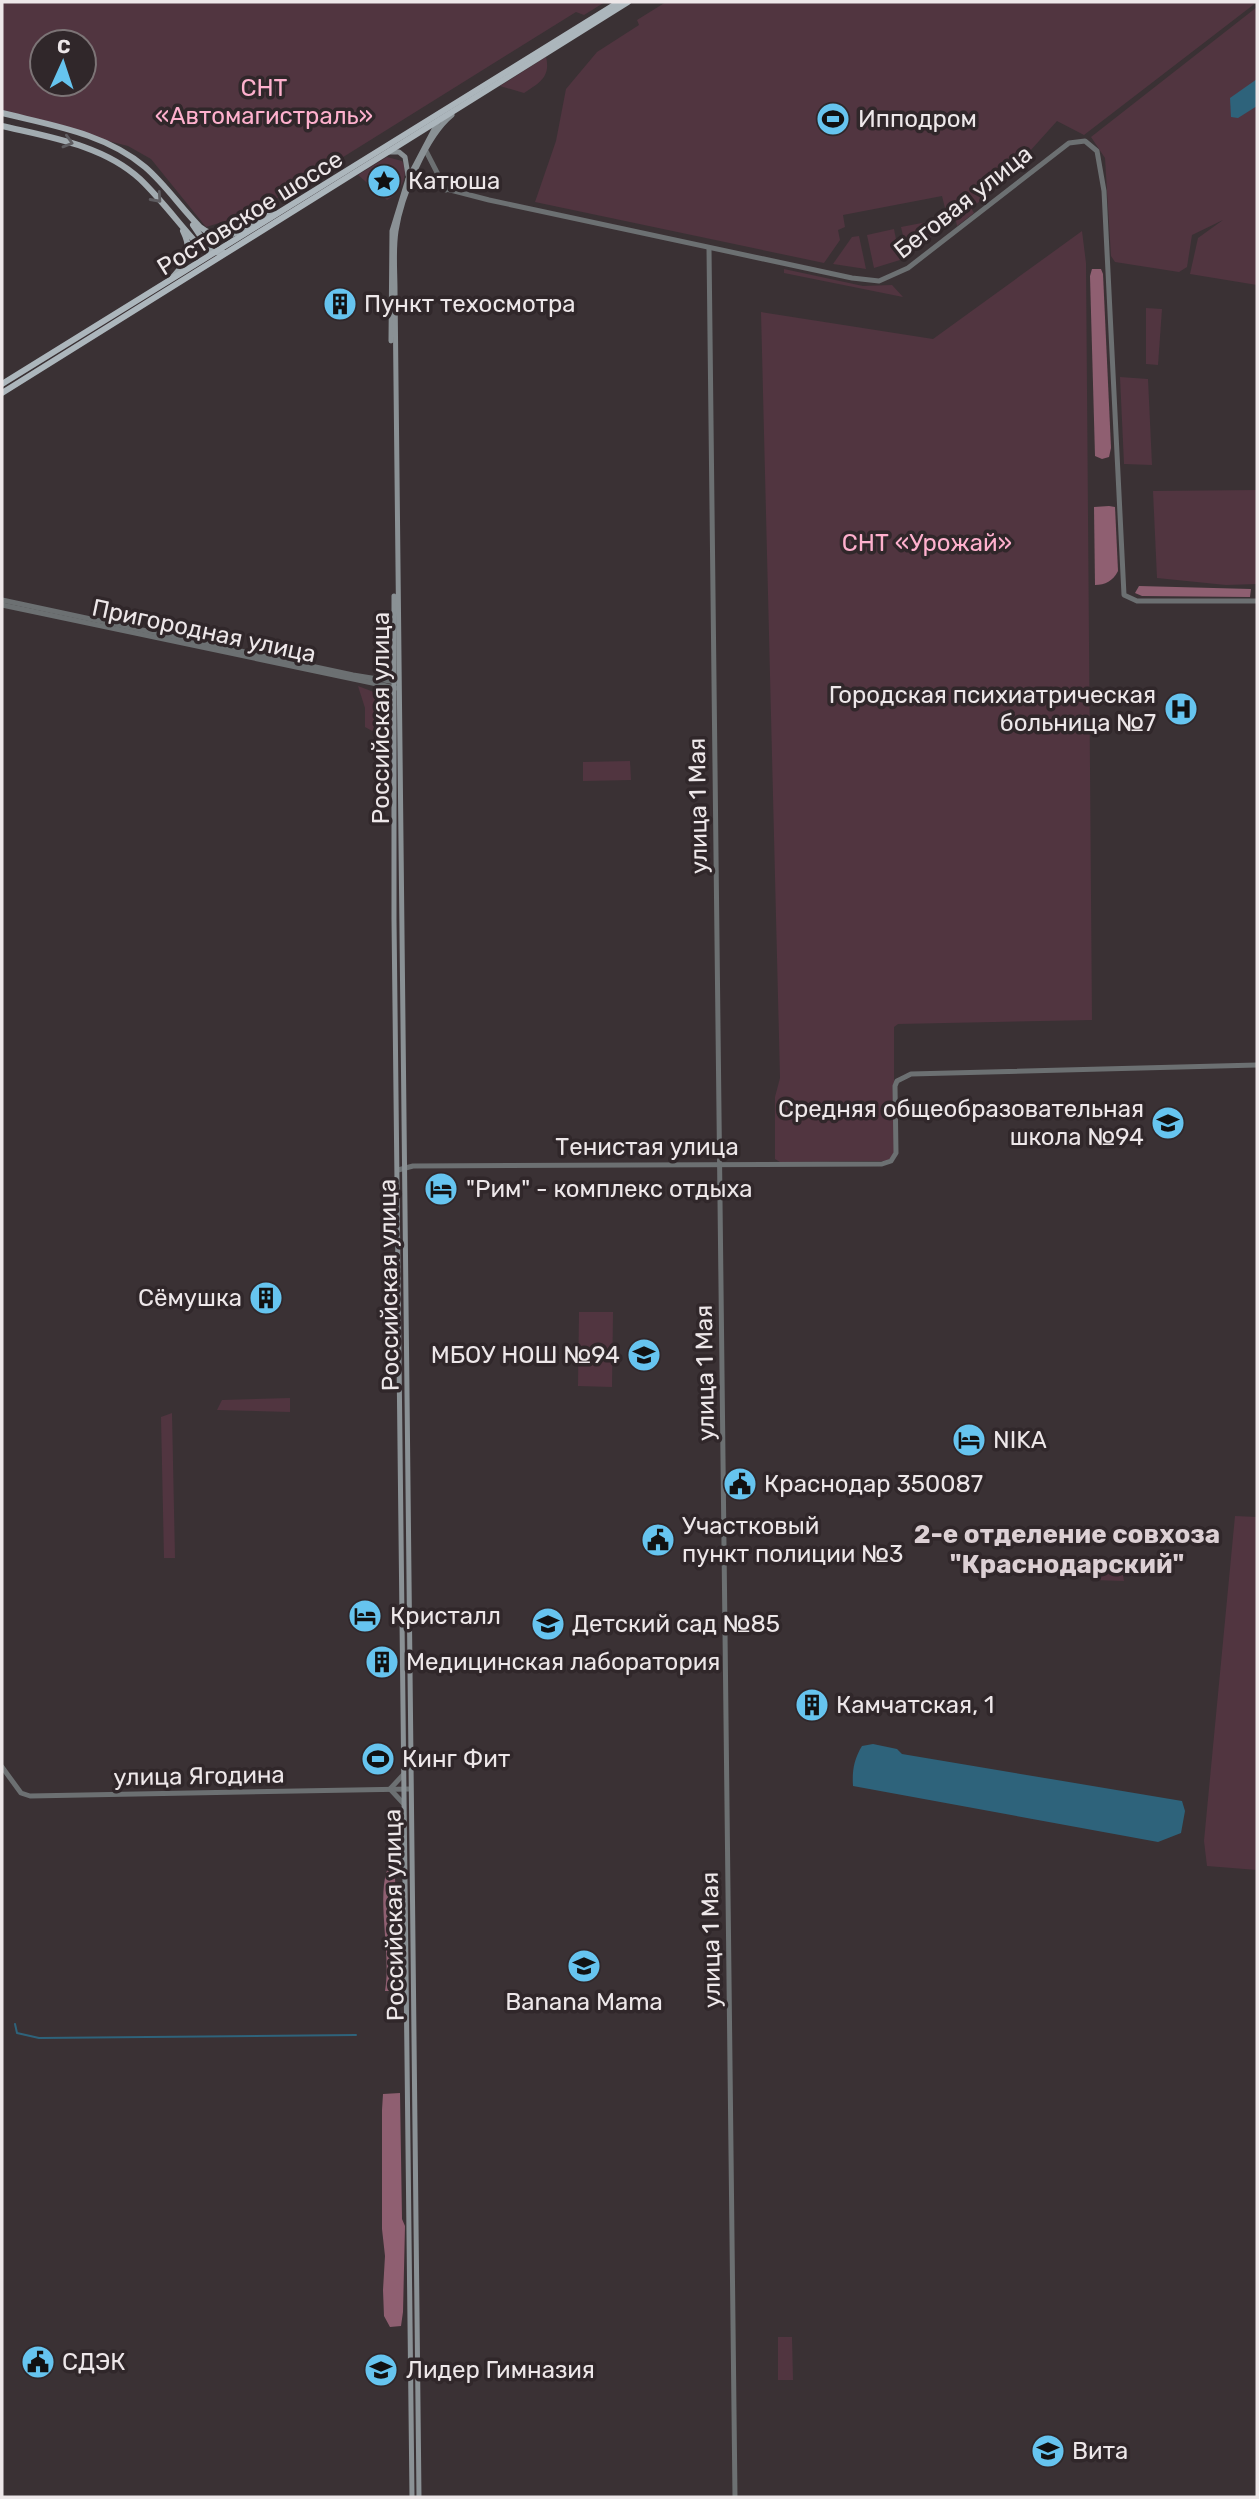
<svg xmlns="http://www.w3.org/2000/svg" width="1259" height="2499" viewBox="0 0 1259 2499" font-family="Rubik,sans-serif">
<rect width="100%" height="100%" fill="#3a3134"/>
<!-- green -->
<g fill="#513540" fill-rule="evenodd">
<path d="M2,2H605L584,15L576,12L255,212L206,227L151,159L128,146L2,114ZM42,42H84V84H42Z"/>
<polygon points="666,2 1257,2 1084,135 1057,121 1021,161 1026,166 971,208 974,213 957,226 953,206 945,208 942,196 843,215 845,227 838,230 840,240 824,263 535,202 556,141 566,89 597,52 639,25 637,20"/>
<polygon points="1257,7 1257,285 1190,274 1198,238 1223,220 1192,235 1187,267 1179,272 1115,262 1111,256 1105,158 1091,137"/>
<path d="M546,57C551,77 539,83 524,93L500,86Z"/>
<path d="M387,157L402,161C410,175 400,193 387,200L358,175Z"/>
<polygon points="927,222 931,238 908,257 901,227"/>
<polygon points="894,229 900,260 874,268 867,235"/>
<polygon points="1082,231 1086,263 1092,1020 898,1024 894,1027 894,1154 888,1161 780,1162 775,1159 775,1097 780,1078 761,312 933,339"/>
<polygon points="859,236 866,269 833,264 852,237"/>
<polygon points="784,269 863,286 892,285 903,297 784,273"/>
<polygon points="1146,308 1162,309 1158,365 1146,364"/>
<polygon points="1120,377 1148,379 1152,465 1124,464"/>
<polygon points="1257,490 1257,584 1226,585 1157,578 1153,491"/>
<polygon points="358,686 379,694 386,706 387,739 365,727 365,708"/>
<polygon points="630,761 631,780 583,781 583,762"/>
<polygon points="579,1312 613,1312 612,1387 578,1386"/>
<polygon points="290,1398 290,1412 217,1410 222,1400"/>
<polygon points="172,1413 175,1558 164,1558 161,1417"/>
<polygon points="1235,1516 1257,1517 1257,1870 1207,1866 1204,1841"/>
<polygon points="1089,1564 1121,1565 1124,1581 1093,1580"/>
<polygon points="778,2337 792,2337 793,2380 778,2380"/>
</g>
<!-- forest -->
<g fill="#8f5f71">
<polygon points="1092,269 1101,269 1103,274 1111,448 1109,457 1102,459 1095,456 1090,276"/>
<path d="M1109,506L1115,507L1118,571C1113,581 1105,585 1095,585L1094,507Z"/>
<polygon points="1139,586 1251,589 1250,597 1142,596 1135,593"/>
<path d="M389,1866L395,1867L396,1983L395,1991H385C392,1957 375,1892 389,1866Z"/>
<polygon points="400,2093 402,2219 405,2226 403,2312 401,2326 390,2327 384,2316 383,2290 385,2256 382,2229 382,2110 383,2094"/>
</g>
<!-- water -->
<g fill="#2e637b">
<polygon points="1257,79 1257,106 1238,118 1231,117 1230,98"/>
<path d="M873,1744L897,1749L902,1754L1182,1801L1185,1811L1181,1833L1158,1842L853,1786C852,1771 854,1759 862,1746Z"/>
</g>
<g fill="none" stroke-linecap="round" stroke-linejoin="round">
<!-- stream -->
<polyline stroke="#2e637b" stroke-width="2" points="15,2024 17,2033 39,2038 356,2035"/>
<!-- tertiary -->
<g stroke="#6c7072" stroke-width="5">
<polyline points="426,151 446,190"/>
<polyline points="408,179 489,200 852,278 879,281 908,268 1069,143 1085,141 1097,151 1104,191 1124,595 1137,601 1257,601"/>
<polyline points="709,248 735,2497"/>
<polyline points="2,600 353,675 396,682"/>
<polyline points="2,605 396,688"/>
<polyline points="398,1170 413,1166 882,1164 891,1161 896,1153 895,1086 897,1081 911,1074 1257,1065"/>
<polyline points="2,1767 21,1793 30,1796 410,1789"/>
<polyline points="390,1789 403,1775"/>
<polyline points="390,1789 403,1803"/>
</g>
<!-- secondary -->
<g stroke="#8a9195" stroke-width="5">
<polyline points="389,152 399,152 405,157 408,175"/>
<polyline points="391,341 392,231 408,179 439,120"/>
<polyline points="394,596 394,919 412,2497"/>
<path d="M419,2497L395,290C395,271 393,250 396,231C401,197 426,136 452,115"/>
</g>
<!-- primary -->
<g stroke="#a2abb0" stroke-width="6">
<path d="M2,113C50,125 105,133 145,167C165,184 181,208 200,227C225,247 250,226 273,213"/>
<path d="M2,126C49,137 103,145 140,179C163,201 182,228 204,251L225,253"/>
<polyline points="193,225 212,253"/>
<path d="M173,277C187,262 193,251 183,231"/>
</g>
<!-- trunk -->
<g stroke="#acb6bc" stroke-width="6">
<polyline points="2,384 619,2"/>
<polyline points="2,393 628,2"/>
</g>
</g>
<!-- one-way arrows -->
<defs><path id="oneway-chevron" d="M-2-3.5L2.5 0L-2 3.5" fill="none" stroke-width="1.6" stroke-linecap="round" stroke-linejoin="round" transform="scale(1.75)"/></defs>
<g stroke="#5e5c60">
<use href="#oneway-chevron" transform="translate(68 142) rotate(16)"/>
<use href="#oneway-chevron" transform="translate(157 198) rotate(48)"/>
</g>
<!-- icons -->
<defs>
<symbol id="stadium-disc" viewBox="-11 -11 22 22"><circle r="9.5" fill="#66c4ef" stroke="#30272a"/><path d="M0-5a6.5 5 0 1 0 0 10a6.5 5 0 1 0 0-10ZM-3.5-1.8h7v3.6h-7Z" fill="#111"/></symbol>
<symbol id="sight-disc" viewBox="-11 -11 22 22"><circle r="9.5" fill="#66c4ef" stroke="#30272a"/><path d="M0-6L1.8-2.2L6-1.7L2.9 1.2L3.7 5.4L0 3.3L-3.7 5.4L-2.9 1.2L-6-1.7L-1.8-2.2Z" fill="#111"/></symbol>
<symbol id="building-disc" viewBox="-11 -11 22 22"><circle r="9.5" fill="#66c4ef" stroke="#30272a"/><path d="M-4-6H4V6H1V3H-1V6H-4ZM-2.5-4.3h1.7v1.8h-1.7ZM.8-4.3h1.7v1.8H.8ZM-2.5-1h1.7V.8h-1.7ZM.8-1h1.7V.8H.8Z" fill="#111"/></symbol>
<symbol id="hospital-disc" viewBox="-11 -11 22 22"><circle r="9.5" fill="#66c4ef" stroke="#30272a"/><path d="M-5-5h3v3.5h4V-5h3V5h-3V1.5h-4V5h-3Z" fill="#111"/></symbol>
<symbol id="school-disc" viewBox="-11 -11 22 22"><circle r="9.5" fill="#66c4ef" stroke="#30272a"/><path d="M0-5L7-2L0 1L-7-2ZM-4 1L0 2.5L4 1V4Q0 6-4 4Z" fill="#111"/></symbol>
<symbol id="hotel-disc" viewBox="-11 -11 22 22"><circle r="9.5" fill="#66c4ef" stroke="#30272a"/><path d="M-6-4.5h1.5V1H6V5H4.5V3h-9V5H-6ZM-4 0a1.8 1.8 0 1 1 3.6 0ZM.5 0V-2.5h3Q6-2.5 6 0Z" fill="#111"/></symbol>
<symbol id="civic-disc" viewBox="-11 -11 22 22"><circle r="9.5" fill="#66c4ef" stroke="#30272a"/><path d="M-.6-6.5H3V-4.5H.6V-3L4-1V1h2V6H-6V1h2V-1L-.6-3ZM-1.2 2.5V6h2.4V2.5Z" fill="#111"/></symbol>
</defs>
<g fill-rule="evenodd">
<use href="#stadium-disc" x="814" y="100" width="38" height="38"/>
<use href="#sight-disc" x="365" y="162" width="38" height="38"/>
<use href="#building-disc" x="321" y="285" width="38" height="38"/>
<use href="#hospital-disc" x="1162" y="690" width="38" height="38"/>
<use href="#school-disc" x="1149" y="1104" width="38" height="38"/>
<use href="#hotel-disc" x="422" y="1170" width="38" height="38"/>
<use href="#building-disc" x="247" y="1279" width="38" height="38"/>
<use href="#school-disc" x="625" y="1336" width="38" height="38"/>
<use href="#hotel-disc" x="950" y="1421" width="38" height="38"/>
<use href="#civic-disc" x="721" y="1465" width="38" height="38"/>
<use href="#civic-disc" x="639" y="1521" width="38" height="38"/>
<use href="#hotel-disc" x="346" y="1597" width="38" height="38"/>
<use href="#school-disc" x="529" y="1605" width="38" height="38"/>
<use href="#building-disc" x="363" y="1643" width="38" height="38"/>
<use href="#building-disc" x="793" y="1686" width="38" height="38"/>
<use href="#stadium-disc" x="359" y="1740" width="38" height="38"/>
<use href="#school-disc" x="565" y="1947" width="38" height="38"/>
<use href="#civic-disc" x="19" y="2343" width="38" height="38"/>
<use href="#school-disc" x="362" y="2351" width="38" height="38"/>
<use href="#school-disc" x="1029" y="2432" width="38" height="38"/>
</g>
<g text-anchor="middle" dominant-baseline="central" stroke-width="7" stroke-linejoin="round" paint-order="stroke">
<!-- park labels -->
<g font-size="24" fill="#feb0cd" stroke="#30272a">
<text x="264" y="88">СНТ<tspan x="264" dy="28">«Автомагистраль»</tspan></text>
<text x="927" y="543">СНТ «Урожай»</text>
</g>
<!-- poi labels -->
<g font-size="24" fill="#ede7e9" stroke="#30272a" text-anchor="start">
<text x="858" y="119">Ипподром</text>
<text x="408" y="181">Катюша</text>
<text x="364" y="304">Пункт техосмотра</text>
<text x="1156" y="695" text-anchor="end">Городская психиатрическая<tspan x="1156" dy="28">больница №7</tspan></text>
<text x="1144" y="1109" text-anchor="end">Средняя общеобразовательная<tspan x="1144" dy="28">школа №94</tspan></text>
<text x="466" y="1189">"Рим" - комплекс отдыха</text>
<text x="242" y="1298" text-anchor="end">Сёмушка</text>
<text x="620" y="1355" text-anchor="end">МБОУ НОШ №94</text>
<text x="993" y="1440">NIKA</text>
<text x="764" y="1484">Краснодар 350087</text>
<text x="682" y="1526">Участковый<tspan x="682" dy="28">пункт полиции №3</tspan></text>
<text x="390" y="1616">Кристалл</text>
<text x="572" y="1624">Детский сад №85</text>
<text x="406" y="1662">Медицинская лаборатория</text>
<text x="836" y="1705">Камчатская, 1</text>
<text x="402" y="1759">Кинг Фит</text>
<text x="584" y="2002" text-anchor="middle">Banana Mama</text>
<text x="62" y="2362">СДЭК</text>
<text x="406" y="2370">Лидер Гимназия</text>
<text x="1072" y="2451">Вита</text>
</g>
<!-- street labels -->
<g font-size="24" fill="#ede7e9" stroke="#30272a">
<text transform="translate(963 202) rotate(-38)">Беговая улица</text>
<text transform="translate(250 213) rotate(-32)">Ростовское шоссе</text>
<text transform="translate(204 631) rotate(12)">Пригородная улица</text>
<text transform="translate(381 718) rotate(-90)">Российская улица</text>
<text transform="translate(698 806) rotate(-91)">улица 1 Мая</text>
<text x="647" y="1147">Тенистая улица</text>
<text transform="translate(389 1285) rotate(-91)">Российская улица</text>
<text transform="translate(705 1373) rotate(-91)">улица 1 Мая</text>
<text transform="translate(199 1776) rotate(-1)">улица Ягодина</text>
<text transform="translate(394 1915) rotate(-91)">Российская улица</text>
<text transform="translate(711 1940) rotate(-91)">улица 1 Мая</text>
</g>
<!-- neighbourhood labels -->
<g font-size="26" font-weight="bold" fill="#dcd0d4" stroke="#30272a">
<text x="1067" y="1534">2-е отделение совхоза<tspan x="1067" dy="30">"Краснодарский"</tspan></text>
</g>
</g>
<!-- border -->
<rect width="1259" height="2499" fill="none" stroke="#ede7e9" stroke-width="7"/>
<!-- north arrow -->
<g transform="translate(63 63) rotate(3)"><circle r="33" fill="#30272a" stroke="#7c7476" stroke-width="2"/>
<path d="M0-5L12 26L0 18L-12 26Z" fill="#66c4ef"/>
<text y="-10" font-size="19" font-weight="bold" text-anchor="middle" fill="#ede7e9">С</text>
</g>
</svg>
